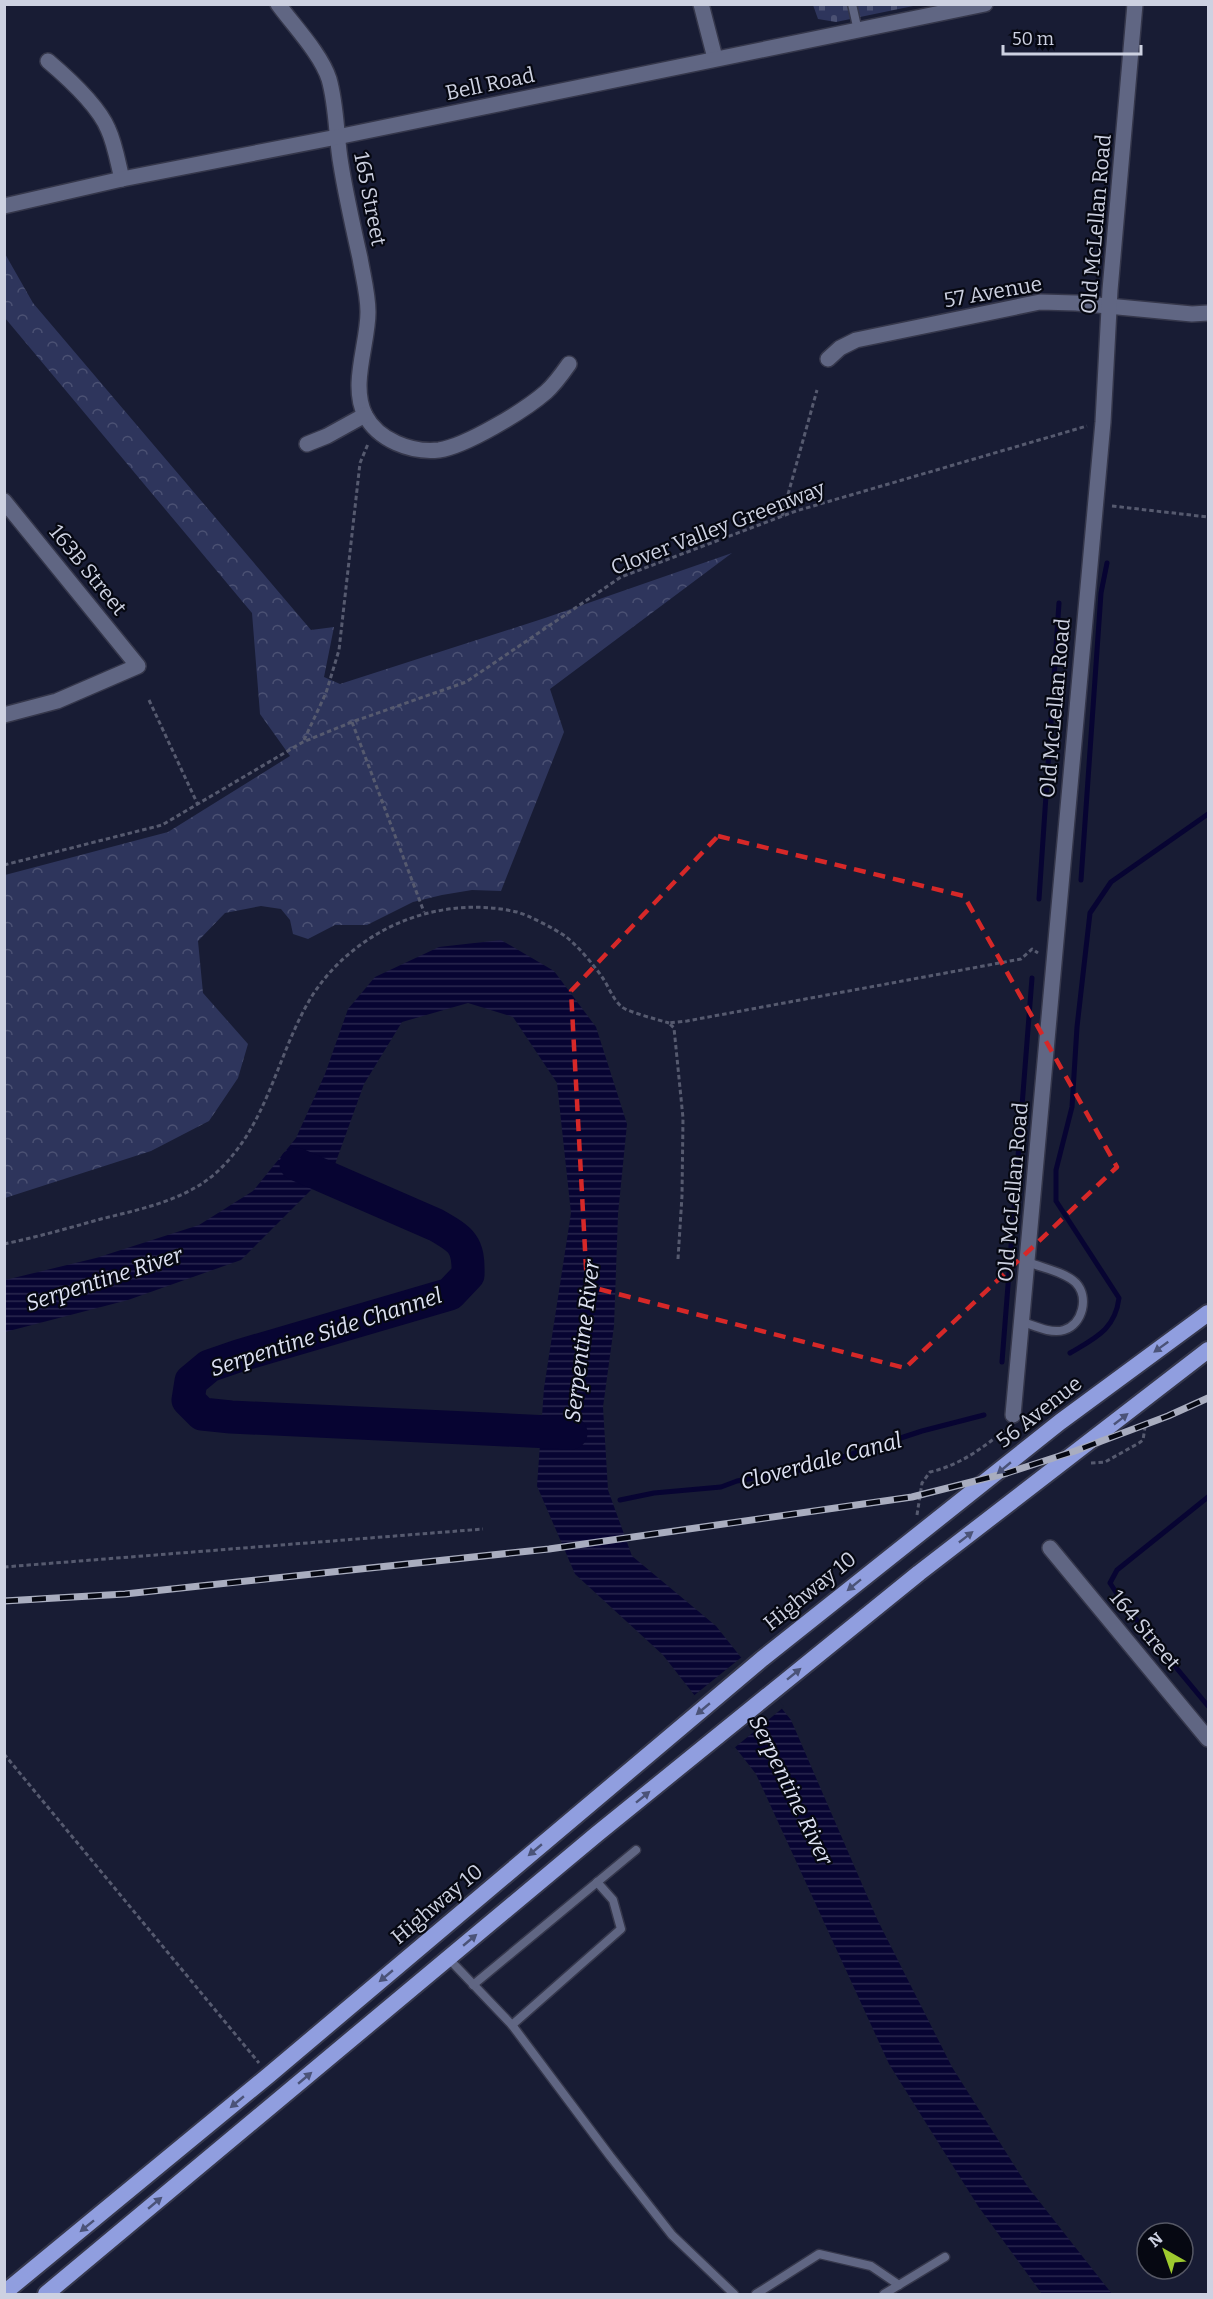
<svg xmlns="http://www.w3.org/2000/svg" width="1213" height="2299" viewBox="0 0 1213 2299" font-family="Bitter,serif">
<defs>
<pattern id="forest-crowns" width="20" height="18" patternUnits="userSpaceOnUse" patternTransform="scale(1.5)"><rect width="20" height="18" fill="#2e355c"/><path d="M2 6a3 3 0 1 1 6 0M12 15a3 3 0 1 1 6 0" fill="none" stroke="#4b5173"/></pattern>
<pattern id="cemetery-stones" width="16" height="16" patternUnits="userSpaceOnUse" patternTransform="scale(1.5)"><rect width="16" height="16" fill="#2e355c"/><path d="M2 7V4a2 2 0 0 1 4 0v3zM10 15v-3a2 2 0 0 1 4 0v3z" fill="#4b5173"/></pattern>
<pattern id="water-rules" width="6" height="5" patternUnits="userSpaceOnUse" patternTransform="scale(1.5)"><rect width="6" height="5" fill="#070432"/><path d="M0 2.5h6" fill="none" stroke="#2a284f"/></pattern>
</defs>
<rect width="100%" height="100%" fill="#181c34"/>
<!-- forest -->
<polygon fill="url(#forest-crowns)" points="4,252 33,303 311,630 334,627 324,677 340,684 545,618 732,553 550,689 564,732 501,891 472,890 442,895 413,902 367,925 335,925 308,939 293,934 290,920 281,909 261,906 225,913 198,941 203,993 248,1044 238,1078 209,1121 151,1151 5,1198 5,875 168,832 290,756 260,714 252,613 5,318"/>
<!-- cemetery -->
<polygon fill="url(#cemetery-stones)" points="813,5 918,5 836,22 818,19"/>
<!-- water -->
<polygon fill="url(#water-rules)" points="501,940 554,971 596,1027 627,1124 618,1214 614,1326 603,1407 608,1490 632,1556 716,1626 791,1720 878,1921 952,2067 1028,2187 1112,2294 1042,2294 978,2206 889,2064 756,1774 663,1655 575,1574 537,1486 544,1388 571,1213 557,1083 513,1017 468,1003 402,1022 364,1084 334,1167 241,1260 128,1300 5,1332 5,1280 96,1258 199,1225 253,1191 296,1138 325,1074 348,1009 375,977 439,947"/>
<!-- pier -->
<polygon fill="#181c34" points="743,1656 784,1707 733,1749 692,1697"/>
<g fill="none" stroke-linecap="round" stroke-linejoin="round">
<!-- stream -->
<g stroke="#070432" stroke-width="5">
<polyline points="1081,880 1101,593 1107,563"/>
<polyline points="1039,899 1059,603"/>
<path d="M1070,1353C1095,1338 1115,1330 1119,1298L1056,1201V1170L1072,1107L1077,1027L1090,913L1111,882L1208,814"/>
<polyline points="1002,1362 1032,978"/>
<polyline points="1208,1497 1117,1570 1110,1583 1125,1606 1208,1706"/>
<polyline points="620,1500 654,1493 721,1487 737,1481 806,1469 922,1431 984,1415"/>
</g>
<!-- river -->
<path stroke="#070432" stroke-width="33" d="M296,1164L436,1225C462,1240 469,1244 468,1275L450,1294L238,1356L209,1366L191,1381L188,1400L202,1414L231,1417L571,1433"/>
<defs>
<g id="service">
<polyline points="852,4 858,31"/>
<path d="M1023,1322C1035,1326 1051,1334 1064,1330C1083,1324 1089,1297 1076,1283C1065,1272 1042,1268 1028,1262"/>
<polyline points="448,1958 512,2025 610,2156 672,2235 734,2294"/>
<polyline points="473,1985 636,1850"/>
<polyline points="512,2025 621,1929 613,1900 597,1882"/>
<polyline points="756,2294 819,2254 871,2266 899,2285"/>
<polyline points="884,2294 945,2257"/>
</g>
<g id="minor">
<path d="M278,4C294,26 321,54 329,79C337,107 336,137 341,165C346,196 353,227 360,258C363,276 368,294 368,312C368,344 350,385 365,415C378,440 411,453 439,450C466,446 524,411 546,392C555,384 562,374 569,364"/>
<polyline points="701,4 715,58"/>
<path d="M48,61C68,78 98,105 108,129C115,144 118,163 122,179"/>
<polyline points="828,359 840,348 856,340 1040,302 1076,303 1192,314 1208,313"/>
<polyline points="307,444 327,436 365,415"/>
<polyline points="4,501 138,666 57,701 4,715"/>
<polyline points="1013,1415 1103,422 1110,290 1135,4"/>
<polyline points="1050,1548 1208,1739"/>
</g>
<polyline id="tertiary" points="4,206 122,179 337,137 985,4"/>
<g id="trunk">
<polyline points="4,2293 269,2075 762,1659 1060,1422 1208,1313"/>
<polyline points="46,2294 597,1834 919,1573 1208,1350"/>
</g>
</defs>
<!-- service casing -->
<use href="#service" stroke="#35374b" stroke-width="11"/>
<!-- minor casing -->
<use href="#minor" stroke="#35374b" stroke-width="18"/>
<!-- tertiary casing -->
<use href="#tertiary" stroke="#35374b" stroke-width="18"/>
<!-- trunk casing -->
<use href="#trunk" stroke="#35374b" stroke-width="20"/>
<!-- path -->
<g stroke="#565a6f" stroke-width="3" stroke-dasharray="4.5 3" stroke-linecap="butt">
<polyline points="1112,506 1208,517"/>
<polyline points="782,516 817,390"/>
<polyline points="149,700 198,805"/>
<polyline points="352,722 424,912"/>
<polyline points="304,740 326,693 339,650 360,463 368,444"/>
<polyline points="4,865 162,825 303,742 352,722 466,682 621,577 796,511 1087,426"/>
<path d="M4,1244C37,1237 69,1228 101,1219C141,1209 187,1200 218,1171C269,1123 277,1053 312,996C333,963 365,937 401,922C437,907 478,903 517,912C528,915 555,929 565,936C576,944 594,965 602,977C608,985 613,1000 622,1007C628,1012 659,1020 669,1023"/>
<polyline points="678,1259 682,1196 683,1118 674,1028 669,1023 687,1021 1021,959 1032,949 1038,953"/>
<polyline points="1091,1463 1105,1462 1139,1443 1143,1440 1146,1421"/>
<path d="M917,1515L922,1483L930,1472C960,1465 983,1448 1006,1429"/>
<polyline points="4,1567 483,1529"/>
<polyline points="4,1754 259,2063"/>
</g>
<!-- service -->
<use href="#service" stroke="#606683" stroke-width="8"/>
<!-- minor -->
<use href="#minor" stroke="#606683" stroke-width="15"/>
<!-- tertiary -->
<use href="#tertiary" stroke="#606683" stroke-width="15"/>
<!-- trunk -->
<use href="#trunk" stroke="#909edf" stroke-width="16"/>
<defs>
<polyline id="rail" points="4,1601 125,1594 549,1549 912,1497 1007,1473 1075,1451 1168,1416 1208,1398"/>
</defs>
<!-- rail casing -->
<use href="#rail" stroke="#a9adbf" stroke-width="7"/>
<!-- rail -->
<use href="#rail" stroke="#060812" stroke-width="4.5" stroke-dasharray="14" stroke-linecap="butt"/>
</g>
<!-- one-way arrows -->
<defs><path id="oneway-solid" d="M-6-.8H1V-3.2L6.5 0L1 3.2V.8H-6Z" transform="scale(1.5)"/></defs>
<g fill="#4b5378">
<use href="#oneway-solid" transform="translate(1161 1347) rotate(144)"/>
<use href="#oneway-solid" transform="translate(1121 1419) rotate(-38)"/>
<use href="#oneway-solid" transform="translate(1004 1468) rotate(140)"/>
<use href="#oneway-solid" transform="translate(966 1537) rotate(-38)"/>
<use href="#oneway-solid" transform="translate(854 1585) rotate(141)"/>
<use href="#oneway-solid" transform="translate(794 1674) rotate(-39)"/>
<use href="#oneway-solid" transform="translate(703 1709) rotate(140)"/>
<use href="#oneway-solid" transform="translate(643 1797) rotate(-39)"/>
<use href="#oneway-solid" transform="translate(535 1850) rotate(140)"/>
<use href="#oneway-solid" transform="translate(470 1940) rotate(-40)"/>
<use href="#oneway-solid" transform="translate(386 1976) rotate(140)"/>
<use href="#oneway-solid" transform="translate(305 2078) rotate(-40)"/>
<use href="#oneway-solid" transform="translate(237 2102) rotate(140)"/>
<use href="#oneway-solid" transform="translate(155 2203) rotate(-40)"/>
<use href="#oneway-solid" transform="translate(87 2226) rotate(141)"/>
</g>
<!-- marked area -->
<path fill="none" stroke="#d62828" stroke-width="4.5" stroke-dasharray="12 8" stroke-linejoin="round" d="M718,836L964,896L1117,1167L905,1368L587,1286L571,991Z"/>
<g text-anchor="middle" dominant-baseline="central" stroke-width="4.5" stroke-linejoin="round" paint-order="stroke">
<!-- street labels -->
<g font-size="21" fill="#cdd1e1" stroke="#060812">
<text transform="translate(490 84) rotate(-12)">Bell Road</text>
<text transform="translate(370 199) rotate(79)">165 Street</text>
<text transform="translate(1096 224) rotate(-85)">Old McLellan Road</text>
<text transform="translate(993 292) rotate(-10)">57 Avenue</text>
<text transform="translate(718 528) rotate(-21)">Clover Valley Greenway</text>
<text transform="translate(88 570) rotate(51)">163B Street</text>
<text transform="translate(1055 708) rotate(-85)">Old McLellan Road</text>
<text transform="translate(1013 1192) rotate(-85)">Old McLellan Road</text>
<text transform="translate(1039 1412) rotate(-38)">56 Avenue</text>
<text transform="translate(810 1591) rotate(-39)">Highway 10</text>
<text transform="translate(1145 1630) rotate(50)">164 Street</text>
<text transform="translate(437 1904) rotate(-40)">Highway 10</text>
</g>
<!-- water labels -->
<g font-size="22" font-style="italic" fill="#dee2f3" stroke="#060812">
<text transform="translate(104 1279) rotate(-18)">Serpentine River</text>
<text transform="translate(326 1332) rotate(-18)">Serpentine Side Channel</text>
<text transform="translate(582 1341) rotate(-83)">Serpentine River</text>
<text transform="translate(821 1461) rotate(-15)">Cloverdale Canal</text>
<text transform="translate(791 1790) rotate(64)">Serpentine River</text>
</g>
</g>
<!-- border -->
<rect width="1213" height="2299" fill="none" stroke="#cdd1e1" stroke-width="12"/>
<!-- north arrow -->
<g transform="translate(1165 2251) rotate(320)"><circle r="28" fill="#060812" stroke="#565865" stroke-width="1.5"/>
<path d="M0-4.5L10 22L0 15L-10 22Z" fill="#9eca2f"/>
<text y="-9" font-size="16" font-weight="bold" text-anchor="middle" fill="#cdd1e1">N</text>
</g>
<!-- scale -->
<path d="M1003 45v9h138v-9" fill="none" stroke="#cdd1e1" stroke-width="3"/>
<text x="1012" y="45" font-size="18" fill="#cdd1e1" stroke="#060812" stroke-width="4.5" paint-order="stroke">50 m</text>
</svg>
